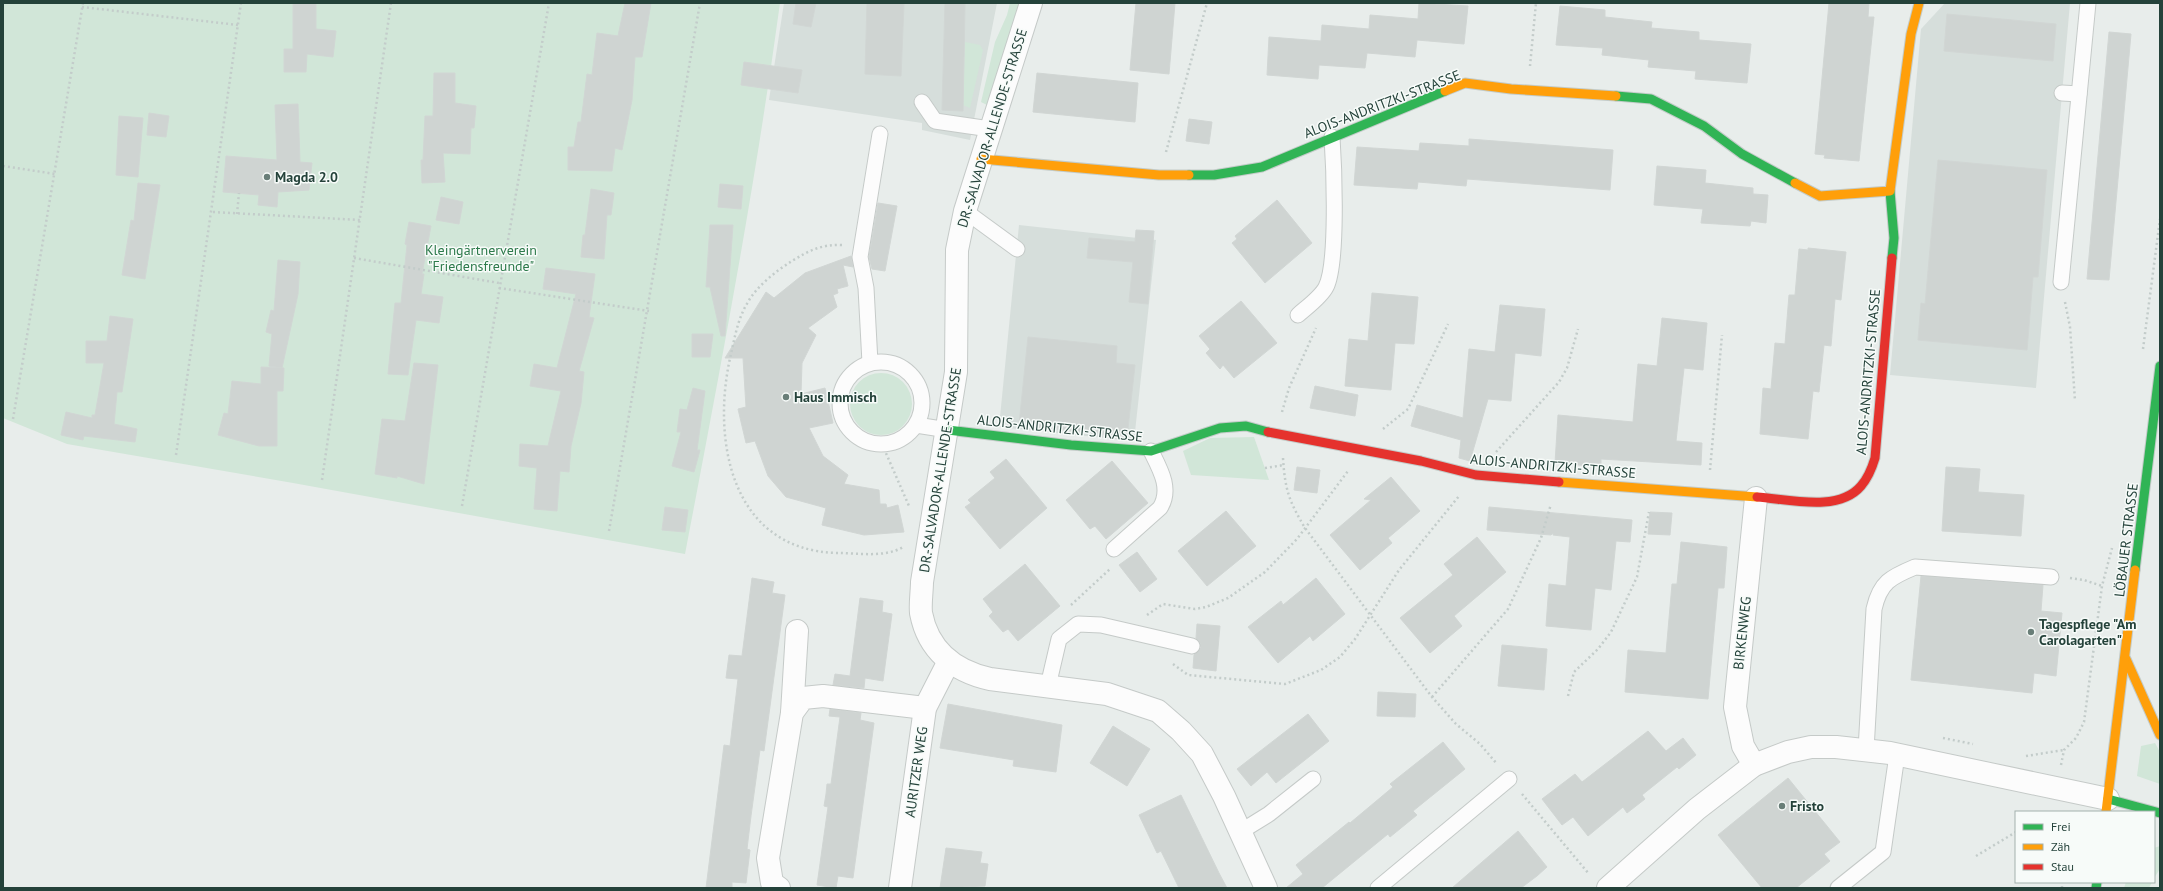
<svg xmlns="http://www.w3.org/2000/svg" width="2163" height="891" viewBox="0 0 2163 891" font-family="'PT Sans',sans-serif">
<rect width="100%" height="100%" fill="#e8edeb"/>
<!-- built -->
<g fill="#d6dedb">
<polygon points="784,3 997,3 970,140 922,130 922,123 769,100"/>
<polygon points="1945,3 2070,3 2036,388 1890,375 1921,29"/>
<polygon points="1019,225 1156,240 1134,441 999,427"/>
</g>
<!-- green -->
<g fill="#d1e6d8">
<path d="M3,3H780C755,188 720,371 685,554L293,483L67,444L3,418Z"/>
<polygon points="1010,3 1021,3 989,104 987,105 981,102 995,42 1007,15"/>
<polygon points="965,42 980,45 983,50 970,108 963,105"/>
<circle cx="881" cy="404" r="31"/>
<polygon points="1254,437 1269,480 1191,475 1183,451 1210,438"/>
<polygon points="2155,743 2160,752 2160,784 2137,776 2141,746"/>
<polygon points="2160,846 2160,869 2154,878 2154,848"/>
<polygon points="2126,882 2152,882 2149,888 2124,888"/>
</g>
<!-- building -->
<g fill="#cfd4d2" stroke="#d1d6d4">
<polygon points="293,3 316,3 316,29 336,31 333,57 307,54 306,72 284,72 284,49 293,49"/>
<polygon points="625,3 651,3 642,57 635,57 632,100 622,150 615,148 612,171 568,170 568,147 574,147 578,122 581,122 587,74 592,75 597,33 618,36"/>
<polygon points="796,3 816,3 811,27 793,24"/>
<polygon points="867,3 904,3 901,76 865,74"/>
<polygon points="945,3 965,3 963,111 942,110"/>
<polygon points="1136,3 1175,3 1169,74 1130,70"/>
<polygon points="1419,3 1468,6 1464,44 1417,40 1415,57 1367,53 1365,68 1319,65 1318,79 1267,75 1269,37 1321,41 1322,25 1369,29 1370,15 1418,19"/>
<polygon points="1829,3 1869,3 1868,17 1874,17 1859,161 1824,158 1825,155 1815,154"/>
<polygon points="1560,6 1605,10 1605,17 1652,22 1651,28 1699,32 1699,40 1751,44 1747,83 1695,79 1696,71 1648,67 1649,60 1602,55 1603,48 1556,45"/>
<polygon points="1947,14 2056,24 2053,61 1944,51"/>
<polygon points="2109,32 2131,34 2109,280 2087,279"/>
<polygon points="744,62 802,70 798,93 741,85"/>
<polygon points="434,73 455,73 455,103 476,106 474,128 471,128 470,154 443,153 445,182 422,183 421,160 423,160 425,116 433,116"/>
<polygon points="1037,73 1138,83 1135,122 1033,112"/>
<polygon points="298,104 300,162 312,163 309,190 278,192 277,207 258,205 259,195 223,192 226,156 277,160 275,105"/>
<polygon points="149,113 169,116 166,137 147,135"/>
<polygon points="119,116 143,118 138,177 116,175"/>
<polygon points="1189,119 1212,122 1209,144 1186,141"/>
<polygon points="1469,139 1613,150 1610,190 1467,179 1466,186 1418,182 1417,189 1354,185 1357,147 1419,151 1420,143 1469,146"/>
<polygon points="1938,160 2047,170 2038,277 2033,277 2027,350 1918,340 1921,303 1925,304"/>
<polygon points="1657,166 1706,170 1705,183 1753,188 1753,194 1768,195 1766,223 1751,221 1750,226 1701,223 1703,209 1654,205"/>
<polygon points="138,183 160,185 145,279 122,275 131,220 134,221"/>
<polygon points="720,184 743,186 741,209 718,207"/>
<polygon points="591,189 614,193 611,215 607,215 604,259 581,257 583,235 585,235"/>
<polygon points="441,197 463,202 459,224 436,220"/>
<polygon points="1277,200 1312,243 1265,283 1232,243 1237,239 1235,236"/>
<polygon points="878,203 897,206 885,271 872,269 869,257"/>
<polygon points="409,222 431,226 422,274 424,274 421,294 443,297 439,323 416,320 408,375 388,374 395,303 401,303 407,245 405,244"/>
<polygon points="710,225 733,225 725,336 721,336 710,287 706,287"/>
<polygon points="1136,230 1154,231 1148,304 1129,302 1133,262 1087,258 1089,238 1135,242"/>
<polygon points="1808,248 1846,252 1841,300 1835,299 1831,346 1824,345 1819,392 1813,391 1808,439 1760,434 1763,388 1771,389 1775,343 1785,344 1789,295 1795,295 1799,249 1808,250"/>
<polygon points="851,256 853,267 843,265 848,286 837,289 838,293 833,295 837,307 808,328 816,335 802,363 801,394 825,388 833,423 809,428 823,456 848,475 844,484 879,490 880,504 886,504 887,508 898,505 904,532 864,535 822,525 826,508 786,497 768,476 755,441 746,443 738,409 746,407 743,358 725,358 766,292 774,298 805,273"/>
<polygon points="278,260 300,262 298,294 282,368 269,366 272,334 266,332 271,310 274,311"/>
<polygon points="546,268 595,274 589,317 594,318 579,371 584,372 581,403 571,446 569,472 560,471 557,511 534,509 537,468 519,466 520,444 548,446 561,391 530,386 534,364 557,368 576,294 543,289"/>
<polygon points="1372,293 1418,297 1414,344 1395,343 1391,390 1345,386 1349,339 1368,341"/>
<polygon points="1241,301 1277,343 1234,378 1223,365 1220,369 1206,353 1210,349 1199,336"/>
<polygon points="1500,305 1545,309 1541,356 1515,353 1511,401 1488,399 1470,461 1459,458 1461,440 1411,426 1417,405 1463,418 1469,349 1495,352"/>
<polygon points="110,316 133,319 122,392 117,392 114,424 137,429 135,442 84,436 83,440 61,435 66,412 92,418 92,415 95,415 104,363 86,363 86,341 107,341"/>
<polygon points="1662,318 1707,323 1703,370 1684,368 1676,441 1702,443 1701,465 1601,459 1601,467 1555,463 1558,415 1633,422 1638,364 1657,366"/>
<polygon points="692,334 713,334 710,357 692,357"/>
<polygon points="1028,337 1117,346 1116,363 1135,365 1127,437 1019,425"/>
<polygon points="414,363 438,365 424,484 397,476 397,478 375,474 382,419 405,421"/>
<polygon points="261,367 284,368 283,391 277,391 277,446 259,446 218,435 224,413 228,414 232,381 261,384"/>
<polygon points="1315,386 1358,395 1355,416 1310,408"/>
<polygon points="693,388 705,391 697,450 700,450 694,472 672,466 681,432 677,432 680,409 687,410"/>
<polygon points="1006,459 1047,508 1000,549 965,507 971,503 968,500 995,478 990,472"/>
<polygon points="1112,461 1148,503 1106,539 1095,526 1090,529 1066,500"/>
<polygon points="1297,467 1320,470 1317,493 1294,490"/>
<polygon points="1946,467 1980,469 1978,492 2024,495 2021,536 1942,531"/>
<polygon points="1391,477 1420,511 1388,538 1392,543 1360,570 1330,535 1371,500 1364,499"/>
<polygon points="665,507 688,510 685,532 662,530"/>
<polygon points="1489,507 1632,520 1630,542 1616,541 1611,590 1595,588 1591,630 1546,626 1549,584 1566,586 1570,537 1553,535 1553,533 1551,535 1487,530"/>
<polygon points="1226,511 1256,546 1207,586 1178,551"/>
<polygon points="1650,512 1672,513 1670,535 1648,534"/>
<polygon points="1477,537 1506,572 1454,616 1462,626 1430,653 1400,618 1453,575 1444,564"/>
<polygon points="1681,542 1727,547 1724,588 1718,588 1708,699 1625,692 1628,650 1666,653 1672,584 1677,584"/>
<polygon points="1137,552 1157,579 1140,592 1119,565"/>
<polygon points="1025,564 1060,606 1018,641 1008,629 1003,632 989,616 993,612 983,599"/>
<polygon points="1921,576 2043,585 2041,611 2062,613 2056,676 2034,673 2032,693 1911,680"/>
<polygon points="752,578 774,582 772,593 785,595 764,751 760,750 751,816 747,849 750,850 746,883 732,882 732,888 706,888 724,745 730,746 738,679 726,678 729,655 742,656"/>
<polygon points="1316,578 1345,614 1313,641 1310,636 1278,663 1248,627 1281,601 1283,605"/>
<polygon points="860,598 883,601 882,612 892,614 883,681 865,678 864,688 833,685 835,674 850,676"/>
<polygon points="1197,624 1220,626 1216,671 1193,668 1194,655 1201,648 1200,643 1196,638"/>
<polygon points="1502,645 1547,649 1544,690 1498,686"/>
<polygon points="1378,692 1416,694 1415,717 1377,716"/>
<polygon points="948,704 1062,725 1056,772 1013,766 1014,760 940,748"/>
<polygon points="830,709 861,713 860,720 874,723 853,878 838,876 836,888 817,885 828,807 824,806 826,794 827,784 831,784 840,717 829,716"/>
<polygon points="1308,714 1329,741 1276,783 1267,772 1251,786 1237,769"/>
<polygon points="1113,726 1150,749 1127,786 1090,763"/>
<polygon points="1648,731 1666,751 1683,738 1696,755 1679,769 1677,767 1642,795 1645,799 1627,813 1623,807 1588,836 1573,817 1562,825 1542,799 1575,774 1582,782"/>
<polygon points="1443,742 1465,769 1413,811 1417,815 1390,837 1388,834 1322,888 1286,888 1303,874 1296,865 1349,822 1350,823 1393,787 1390,784"/>
<polygon points="1788,778 1840,842 1824,854 1830,861 1796,888 1762,888 1718,835"/>
<polygon points="1181,795 1219,873 1227,888 1179,888 1161,851 1157,853 1139,815"/>
<polygon points="1518,831 1547,867 1537,876 1521,888 1452,888"/>
<polygon points="946,848 982,852 980,863 988,864 985,886 940,888"/>
</g>
<g fill="none" stroke-linecap="round" stroke-linejoin="round">
<defs>
<g id="lane">
<polyline points="2062,93 2079,94"/>
<polyline points="922,102 935,121 990,129"/>
<polyline points="965,211 1017,249"/>
<polyline points="2061,282 2088,3"/>
<path d="M1298,315C1307,307 1321,297 1326,287C1338,264 1334,166 1332,137"/>
<circle cx="881" cy="403" r="41"/>
<polyline points="870,363 866,288 860,257 880,134"/>
<polyline points="916,425 948,430"/>
<path d="M1114,549L1160,508C1172,489 1160,469 1151,451"/>
<polyline points="1048,686 1059,639 1078,624 1101,625 1192,646"/>
<path d="M1866,750L1874,609C1880,582 1891,577 1915,567L2051,577"/>
<polyline points="1240,832 1269,814 1313,779"/>
<polyline points="1378,888 1509,779"/>
<polyline points="1838,888 1883,852 1897,755"/>
</g>
<g id="street">
<path d="M1031,3L965,211L957,250L956,372L922,582C922,591 920,603 921,613C928,650 954,671 990,679L1107,694L1158,711L1181,731L1202,754L1224,796L1266,888"/>
<polyline points="792,713 797,631"/>
<polyline points="1754,765 1743,746 1735,707 1756,498"/>
<polyline points="779,888 772,883 768,858 792,713 803,698 823,696 925,708"/>
<polyline points="900,888 925,708 949,661"/>
<polyline points="1608,888 1697,809 1754,765 1788,752 1811,747 1836,747 1890,753 2108,799"/>
</g>
<g id="fast">
<polyline points="1616,96 1651,99 1704,126 1742,154 1795,183"/>
<polyline points="1189,175 1214,175 1262,167 1445,91"/>
<polyline points="1890,191 1894,238 1892,258"/>
<polyline points="948,430 1071,445 1151,451 1220,428 1246,426 1268,432"/>
<polyline points="2135,570 2160,366"/>
<polyline points="2108,799 2160,813"/>
<polyline points="2096,888 2097,882"/>
</g>
<g id="slow">
<polyline points="1445,91 1465,83 1511,89 1616,96"/>
<polyline points="981,159 1159,175 1189,175"/>
<polyline points="1795,183 1820,196 1890,191 1911,34 1919,3"/>
<polyline points="1559,482 1757,497"/>
<polyline points="2126,659 2160,735"/>
<polyline points="2106,812 2135,570"/>
</g>
<g id="jam">
<polyline points="1268,432 1421,461 1476,475 1559,482"/>
<path d="M1757,497C1788,499 1838,513 1861,486C1868,478 1872,468 1875,458L1892,258"/>
</g>
</defs>
<!-- lane casing -->
<use href="#lane" stroke="#c5cac8" stroke-width="17"/>
<!-- street casing -->
<use href="#street" stroke="#c5cac8" stroke-width="24"/>
<!-- fast casing -->
<use href="#fast" stroke="#c3cbc8" stroke-width="11"/>
<!-- slow casing -->
<use href="#slow" stroke="#c3cbc8" stroke-width="11"/>
<!-- jam casing -->
<use href="#jam" stroke="#c3cbc8" stroke-width="11"/>
<!-- path -->
<g stroke="#c3ccca" stroke-width="2.5" stroke-dasharray="2 3" stroke-linecap="butt">
<polyline points="82,7 238,25"/>
<polyline points="1530,66 1536,3"/>
<polyline points="1166,152 1207,3"/>
<polyline points="3,166 55,174"/>
<polyline points="213,212 360,220"/>
<polyline points="237,214 239,193"/>
<path d="M842,245C822,244 808,251 792,261C776,271 757,286 748,302C738,318 735,336 731,354C711,438 730,550 837,553C858,553 885,558 903,547"/>
<polyline points="354,258 499,283"/>
<polyline points="499,288 649,311"/>
<polyline points="2065,302 2070,327 2075,401"/>
<polyline points="2143,349 2160,219"/>
<polyline points="1282,412 1289,388 1316,328"/>
<polyline points="13,419 83,3"/>
<polyline points="1383,429 1408,409 1448,324"/>
<polyline points="882,444 909,506"/>
<polyline points="1496,452 1559,382 1567,368 1578,329"/>
<polyline points="176,455 241,3"/>
<path d="M1283,458C1285,490 1289,501 1305,528L1432,697L1456,724L1480,744L1497,764"/>
<polyline points="1265,468 1284,465"/>
<polyline points="1710,470 1722,335"/>
<polyline points="322,480 391,3"/>
<polyline points="462,506 549,3"/>
<polyline points="609,531 700,3"/>
<polyline points="2070,578 2084,580 2102,586"/>
<polyline points="1071,605 1110,569"/>
<polyline points="1147,615 1163,604 1195,609 1206,607 1228,598 1265,572 1297,539 1348,471"/>
<polyline points="1173,664 1188,675 1285,684 1321,670 1340,657 1355,639 1399,570 1459,496"/>
<polyline points="1568,696 1574,672 1598,649 1611,632 1637,577 1649,512"/>
<polyline points="1432,697 1508,609 1541,538 1551,504"/>
<polyline points="1943,738 1973,744"/>
<polyline points="2026,756 2064,750"/>
<polyline points="2061,765 2064,750 2076,738 2084,722 2102,586 2112,548"/>
<polyline points="1522,794 1589,874"/>
<polyline points="1976,856 2016,832"/>
<polyline points="2062,888 2062,882"/>
</g>
<!-- lane -->
<use href="#lane" stroke="#fcfcfc" stroke-width="15"/>
<!-- street -->
<use href="#street" stroke="#fcfcfc" stroke-width="22"/>
<!-- fast -->
<use href="#fast" stroke="#30b455" stroke-width="9"/>
<!-- slow -->
<use href="#slow" stroke="#ff9f0a" stroke-width="9"/>
<!-- jam -->
<use href="#jam" stroke="#e5322d" stroke-width="9"/>
</g>
<!-- markers -->
<g fill="#697e78" stroke="#f7fbf9" stroke-width="1.5">
<circle cx="267" cy="177" r="4"/>
<circle cx="786" cy="397" r="4"/>
<circle cx="2031" cy="632" r="4"/>
<circle cx="1782" cy="806" r="4"/>
</g>
<g text-anchor="middle" dominant-baseline="central" stroke-width="3" stroke-linejoin="round" paint-order="stroke">
<!-- street labels -->
<g font-size="14" fill="#24423a" stroke="#f7fbf9">
<text transform="translate(1382 104) rotate(-21)">ALOIS-ANDRITZKI-STRASSE</text>
<text transform="translate(992 128) rotate(-73)">DR.-SALVADOR-ALLENDE-STRASSE</text>
<text transform="translate(1868 372) rotate(-85)">ALOIS-ANDRITZKI-STRASSE</text>
<text transform="translate(1060 428) rotate(6)">ALOIS-ANDRITZKI-STRASSE</text>
<text transform="translate(1553 466) rotate(5)">ALOIS-ANDRITZKI-STRASSE</text>
<text transform="translate(940 470) rotate(-81)">DR.-SALVADOR-ALLENDE-STRASSE</text>
<text transform="translate(2126 540) rotate(-83)">LÖBAUER STRASSE</text>
<text transform="translate(1742 633) rotate(-84)">BIRKENWEG</text>
<text transform="translate(916 772) rotate(-82)">AURITZER WEG</text>
</g>
<!-- poi labels -->
<g font-size="14" font-weight="bold" fill="#24423a" stroke="#f7fbf9" text-anchor="start">
<text x="275" y="177">Magda 2.0</text>
<text x="794" y="397">Haus Immisch</text>
<text x="2039" y="624">Tagespflege "Am<tspan x="2039" dy="16">Carolagarten"</tspan></text>
<text x="1790" y="806">Fristo</text>
</g>
<!-- park labels -->
<g font-size="14" fill="#2d7a4b" stroke="#f7fbf9">
<text x="481" y="250">Kleingärtnerverein<tspan x="481" dy="16">"Friedensfreunde"</tspan></text>
</g>
</g>
<!-- border -->
<rect width="2163" height="891" fill="none" stroke="#24423a" stroke-width="8"/>
<!-- legend -->
<rect x="2015" y="811" width="140" height="72" fill="#f7fbf9" stroke="#a3b1ad"/>
<rect x="2023" y="824" width="20" height="6" fill="#30b455" stroke="#a3b1ad"/>
<text x="2051" y="831" font-size="12" fill="#24423a">Frei</text>
<rect x="2023" y="844" width="20" height="6" fill="#ff9f0a" stroke="#a3b1ad"/>
<text x="2051" y="851" font-size="12" fill="#24423a">Zäh</text>
<rect x="2023" y="864" width="20" height="6" fill="#e5322d" stroke="#a3b1ad"/>
<text x="2051" y="871" font-size="12" fill="#24423a">Stau</text>
</svg>
